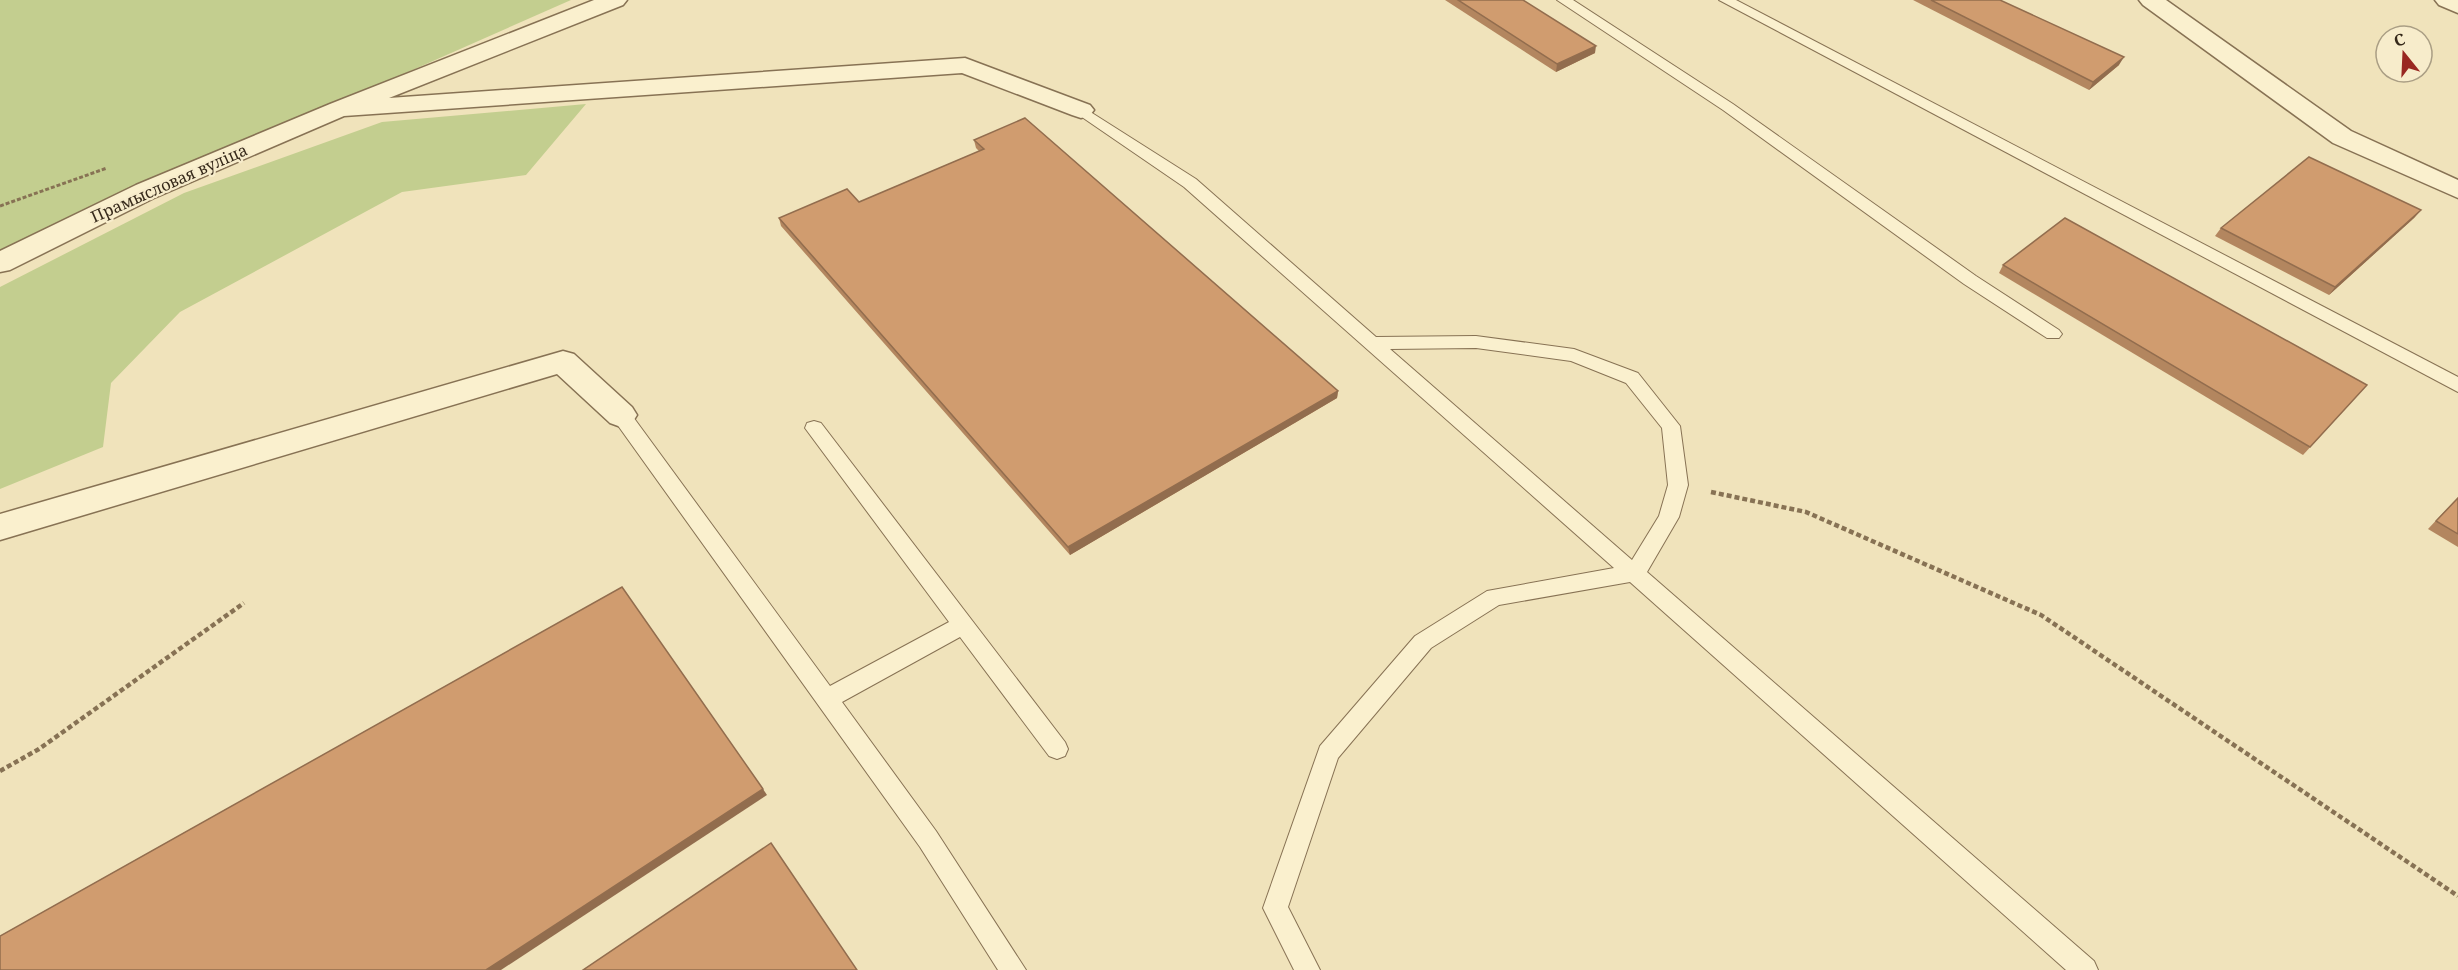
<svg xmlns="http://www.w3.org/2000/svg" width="2458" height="970" viewBox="0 0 2458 970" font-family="'Noto Serif',serif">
<rect width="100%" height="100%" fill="#f0e3bb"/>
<!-- green -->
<g fill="#c3ce8f">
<polygon points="0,0 571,0 0,252"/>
<polygon points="586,104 526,175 402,192 180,312 111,383 103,447 0,489 0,287 184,193 382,122"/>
</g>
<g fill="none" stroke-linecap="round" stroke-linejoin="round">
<defs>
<g id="service">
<polygon points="1557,0 1573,0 1733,104 1976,276 2059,330 2062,334 2059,338 2047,338 1964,284 1723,110"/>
<polygon points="1719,0 1736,0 2458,377 2458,392"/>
<path d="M1081,106L1196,179L1376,337L1476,336L1574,349L1638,373L1680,426L1688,485L1679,517L1647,572L2094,961L2098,970H2066L1630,582L1499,605L1431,648L1338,758L1288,907L1320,970H1294L1263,908L1320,746L1415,636L1487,591L1614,568L1184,187L1076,113L1074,110L1076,107ZM1476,348L1571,361L1626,383L1662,428L1668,485L1659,516L1632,560L1390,349Z"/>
<polygon points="621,408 628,410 830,686 949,622 805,428 807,423 814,421 821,423 1065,742 1068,749 1065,756 1057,759 1049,756 960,637 842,702 936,831 1026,970 998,970 920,847 614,420 612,415 614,410"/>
</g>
<g id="minor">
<polygon points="594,0 627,0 623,5 389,98 965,58 1090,105 1094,110 1090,115 1081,118 1072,115 962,73 344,116 156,197 10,270 0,272 0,251 136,185 330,104"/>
<polygon points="2139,0 2166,0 2351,131 2458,180 2458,198 2333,143 2143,5"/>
<polygon points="2435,0 2458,0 2458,13 2439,5"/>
<polygon points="563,351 574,354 632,407 637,415 632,423 621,427 610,423 557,374 0,540 0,514"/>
</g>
</defs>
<!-- service casing -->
<use href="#service" stroke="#877254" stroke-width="2"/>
<!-- minor casing -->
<use href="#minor" stroke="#877254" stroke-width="3"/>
<!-- path-far1 -->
<polyline stroke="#877254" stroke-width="3" stroke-dasharray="4 2" stroke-linecap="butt" points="0,206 107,168"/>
<!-- path -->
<g stroke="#877254" stroke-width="4.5" stroke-dasharray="5 3" stroke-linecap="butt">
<polyline points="1711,492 1806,512 2041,615 2458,896"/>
<polyline points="0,771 39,749 244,603"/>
</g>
<!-- service -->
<use href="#service" fill="#faf0ce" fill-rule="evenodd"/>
<!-- minor -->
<use href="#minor" fill="#faf0ce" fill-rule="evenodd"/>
</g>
<!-- wall -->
<g fill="#b3865f">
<polygon points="1445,0 1523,0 1595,53 1556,72"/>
<polygon points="1913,0 2000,0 2119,65 2089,90"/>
<polygon points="974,140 1338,391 1337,398 1070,555 781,226 779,218 859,202 979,151 976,148"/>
<polygon points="2421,210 2414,218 2329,295 2215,236 2221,228"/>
<polygon points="2003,265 2367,385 2303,455 1999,273"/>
<polygon points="2458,497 2458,547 2428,529"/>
</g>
<!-- shaded-wall -->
<g fill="#926d4e">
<polygon points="1596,46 1595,53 1556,72 1557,64"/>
<polygon points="2124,57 2119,65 2089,90 2093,82"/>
<polygon points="2421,210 2414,218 2329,295 2335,287"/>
<polygon points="1338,391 1337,398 1070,555 1068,547"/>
<polygon points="763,789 767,795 501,970 486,970"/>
</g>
<!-- building -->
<g fill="#d09c6f" stroke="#926d4e" stroke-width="1.5">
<polygon points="1458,0 1523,0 1596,46 1557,64"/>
<polygon points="1931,0 2000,0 2124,57 2093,82"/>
<polygon points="1025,118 1338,391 1068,547 779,218 847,189 859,202 984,149 974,140"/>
<polygon points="2309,157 2421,210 2335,287 2221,228"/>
<polygon points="2065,218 2367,385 2310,447 2003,265"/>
<polygon points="2458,498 2458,534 2436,521"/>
<polygon points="622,587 763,789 486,970 0,970 0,936"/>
<polygon points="771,843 857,970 583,970"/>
</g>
<g text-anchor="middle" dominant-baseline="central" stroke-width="4.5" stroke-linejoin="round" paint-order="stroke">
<!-- street labels -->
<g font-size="16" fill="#36291a" stroke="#f7eccb">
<text transform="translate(169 183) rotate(-24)">Прамысловая вуліца</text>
</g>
</g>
<!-- north arrow -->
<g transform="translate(2404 54) rotate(342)"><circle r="28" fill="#f7eccb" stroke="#aa9e84" stroke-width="1.5"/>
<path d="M0-4.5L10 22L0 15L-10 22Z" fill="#992721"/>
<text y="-9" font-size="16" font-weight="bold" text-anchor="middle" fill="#36291a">С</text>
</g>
</svg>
